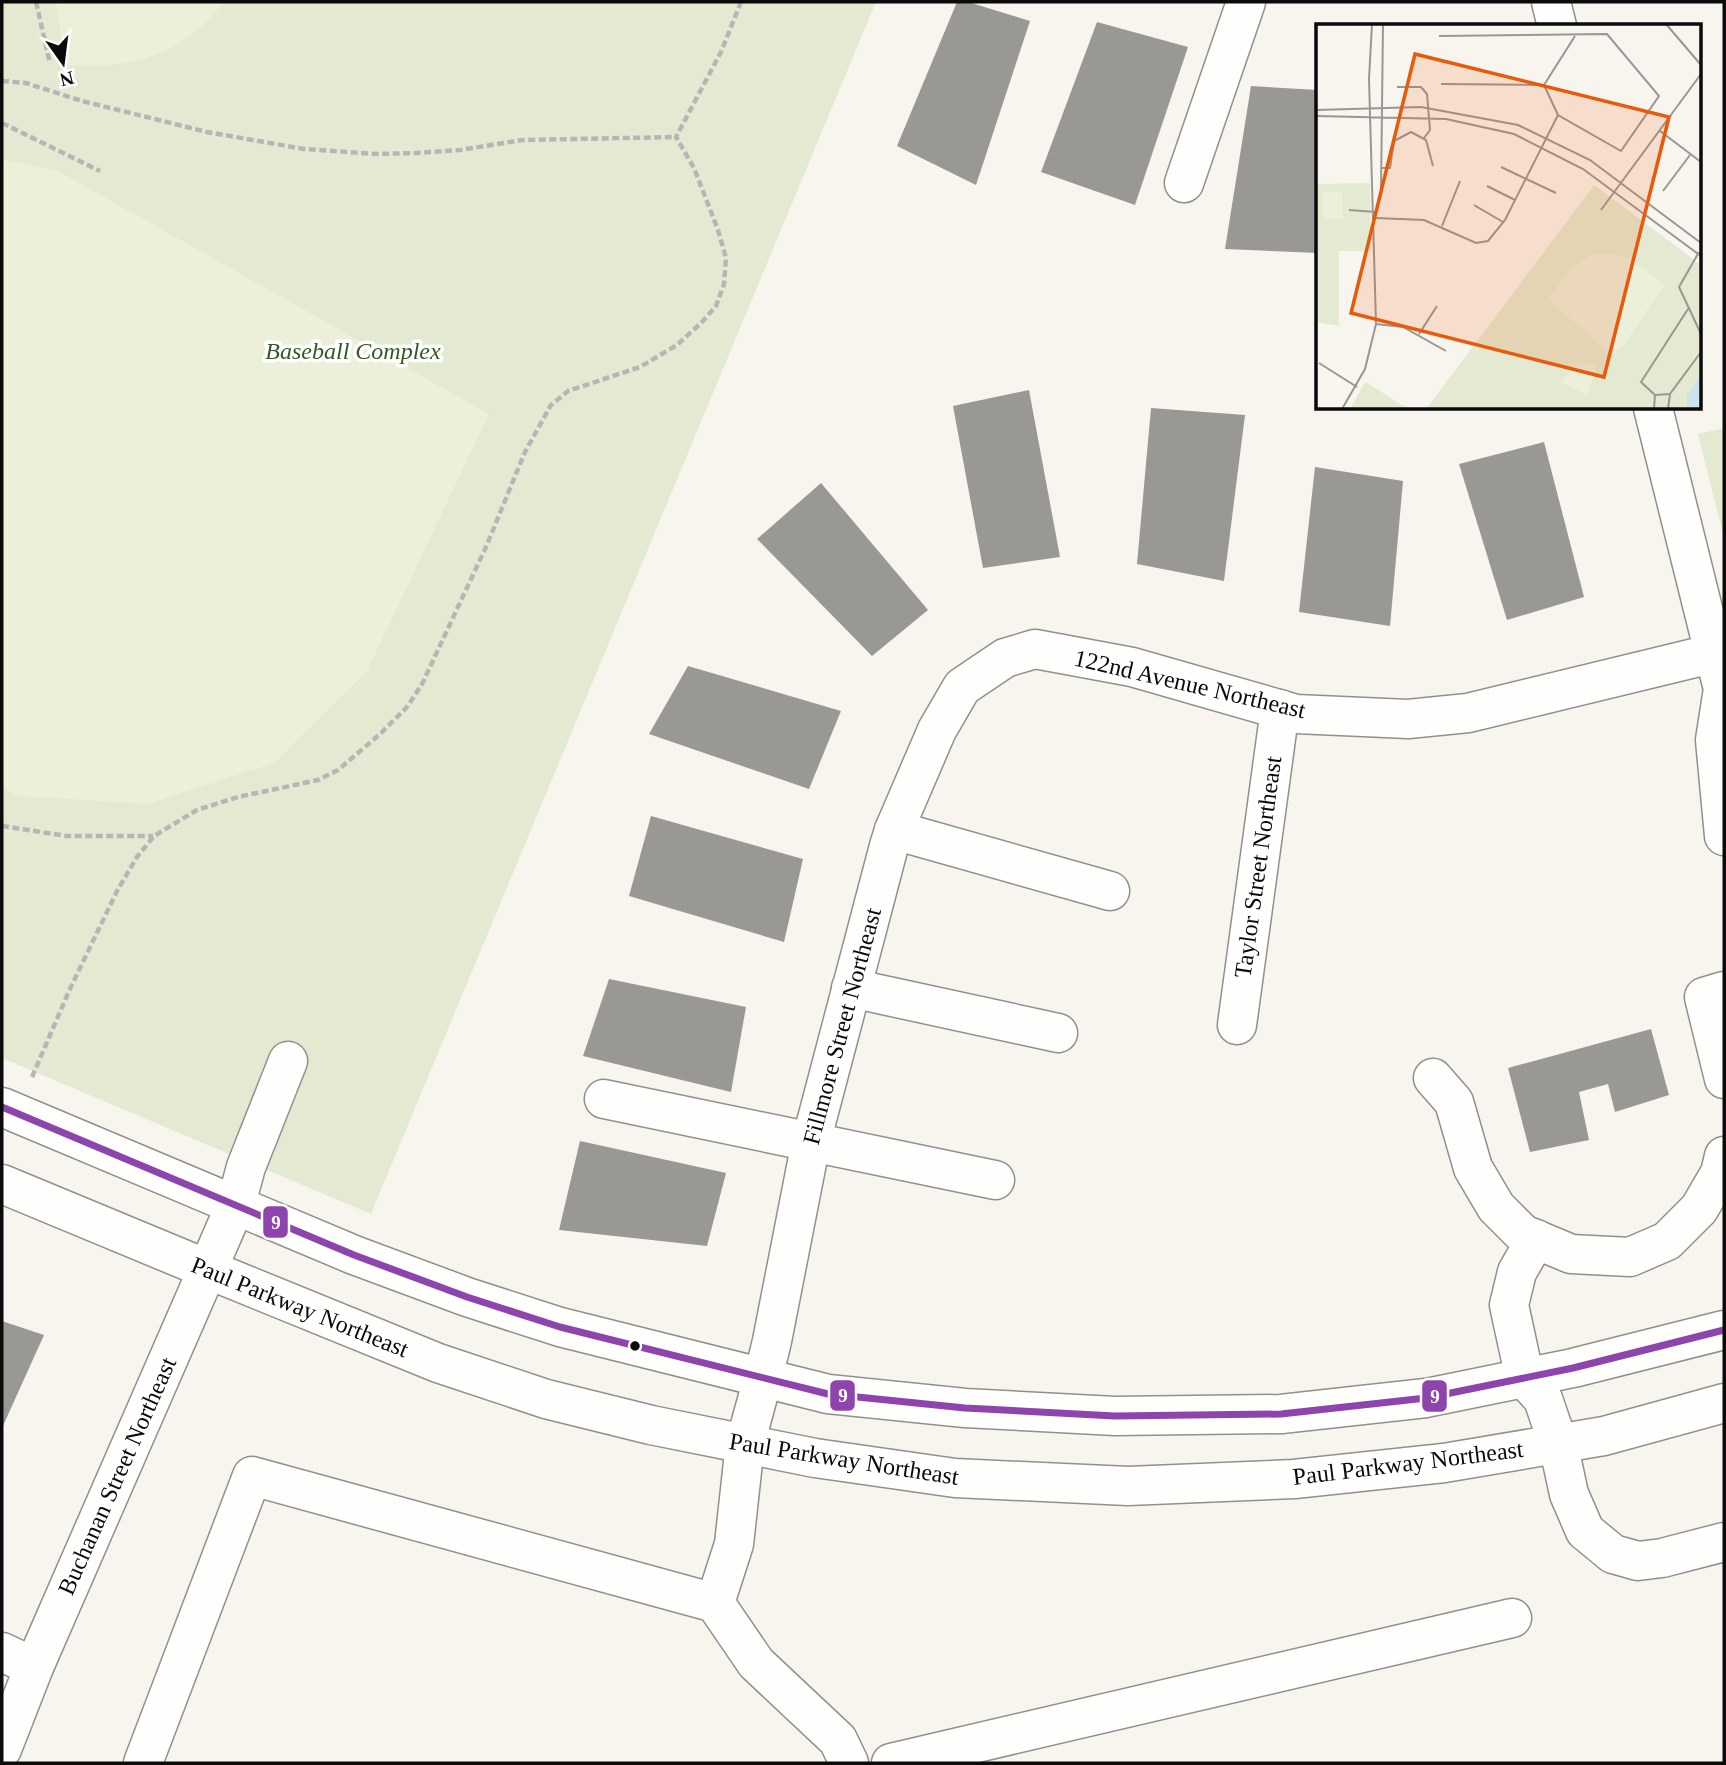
<svg xmlns="http://www.w3.org/2000/svg" width="1726" height="1765" viewBox="0 0 1726 1765" font-family="Georgia,serif">
<rect width="100%" height="100%" fill="#f8f5ee"/>
<!-- green -->
<g fill="#e3ead1">
<polygon points="2,2 876,2 371,1214 2,1058"/>
<polygon points="1724,428 1724,538 1698,434"/>
</g>
<!-- pitch -->
<g fill="#ecefda">
<path d="M56,2H225C213,15 200,29 186,39C150,64 106,68 65,65Z"/>
<polygon points="6,160 58,171 489,414 367,671 274,763 148,804 19,796 2,789 2,162"/>
</g>
<!-- building -->
<g fill="#9a9894">
<polygon points="957,2 968,2 1030,21 976,185 897,146"/>
<polygon points="1097,22 1188,47 1135,205 1041,172"/>
<polygon points="1251,86 1318,90 1318,253 1225,249"/>
<polygon points="1029,390 1060,557 983,568 953,406"/>
<polygon points="1151,408 1245,415 1224,581 1137,564"/>
<polygon points="1544,442 1584,597 1507,620 1459,464"/>
<polygon points="1315,467 1403,481 1390,626 1299,612"/>
<polygon points="821,483 928,610 872,656 757,539"/>
<polygon points="688,666 841,711 809,789 649,734"/>
<polygon points="651,816 803,859 784,942 629,896"/>
<polygon points="609,979 746,1007 731,1092 583,1056"/>
<polygon points="1651,1029 1669,1095 1615,1112 1608,1084 1579,1092 1589,1140 1530,1152 1508,1068"/>
<polygon points="580,1141 726,1173 707,1246 559,1230"/>
<polygon points="2,1321 44,1335 2,1428"/>
</g>
<g fill="none" stroke-linecap="round" stroke-linejoin="round">
<defs>
<g id="minor">
<polyline points="1551,2 1557,26"/>
<polyline points="1184,183 1246,2"/>
<polyline points="1653,408 1723,689 1715,740 1724,836"/>
<polyline points="894,830 1110,891"/>
<polyline points="851,988 1058,1033"/>
<polyline points="1724,991 1704,997 1724,1079"/>
<polyline points="1237,1025 1280,709"/>
<polyline points="1433,1078 1454,1102 1473,1168 1496,1207 1523,1234 1571,1254 1630,1257 1667,1241 1699,1209 1720,1173 1724,1156"/>
<polyline points="604,1099 995,1180"/>
<polyline points="2,1107 354,1255 467,1297 560,1327 828,1394 965,1408 1115,1416 1281,1414 1426,1398 1573,1368 1724,1330"/>
<polyline points="2,1184 207,1269 438,1363 546,1399 651,1425 815,1458 955,1478 1128,1486 1294,1479 1444,1463 1604,1436 1724,1403"/>
<polyline points="1536,1239 1517,1272 1509,1305 1525,1379 1543,1399 1558,1443 1569,1494 1585,1531 1613,1554 1638,1561 1662,1558 1724,1542"/>
<polyline points="715,1603 734,1544 745,1444 763,1378 772,1341 811,1142 889,846 894,830 937,730 962,687 1005,658 1035,649 1132,667 1296,714 1408,719 1468,713 1715,653"/>
<polyline points="2,1652 34,1667"/>
<polyline points="2,1749 34,1667 236,1204 246,1167 288,1061"/>
<polyline points="143,1763 252,1476 715,1603 756,1663 838,1740 849,1763"/>
<polyline points="891,1763 1512,1618"/>
</g>
</defs>
<!-- minor casing -->
<use href="#minor" stroke="#91908d" stroke-width="41"/>
<!-- path -->
<g stroke="#b7b6b5" stroke-width="4.5" stroke-dasharray="7 3.5" stroke-linecap="butt">
<polyline points="36,2 50,63"/>
<polyline points="2,81 26,83 82,101 207,132 304,149 377,154 416,153 460,150 522,140 676,137"/>
<polyline points="2,123 100,171"/>
<polyline points="2,826 67,836 153,836"/>
<polyline points="32,1077 69,991 117,891 137,857 154,836 197,810 238,797 318,780 338,770 379,735 407,707 422,684 486,547 525,452 551,405 568,391 640,367 677,345 702,322 716,306 724,284 726,258 718,230 694,168 676,137 721,52 741,2"/>
</g>
<!-- minor -->
<use href="#minor" stroke="#fefefc" stroke-width="38"/>
<defs>
<polyline id="bus-1" points="2,1107 354,1255 467,1297 560,1327 828,1394 965,1408 1115,1416 1281,1414 1426,1398 1573,1368 1724,1330"/>
</defs>
<!-- bus-1 casing -->
<use href="#bus-1" stroke="#fff" stroke-width="12"/>
<!-- bus-1 -->
<use href="#bus-1" stroke="#8e44ad" stroke-width="7"/>
</g>
<!-- markers -->
<circle fill="#0a0a0a" stroke="#fff" stroke-width="2.5" cx="635" cy="1346" r="6"/>
<g text-anchor="middle" dominant-baseline="central" stroke-width="7" stroke-linejoin="round" paint-order="stroke">
<!-- park labels -->
<g font-size="24" font-style="italic" fill="#345824" stroke="#fff">
<text x="353" y="351">Baseball Complex</text>
</g>
<!-- street labels -->
<g font-size="24" fill="#0a0a0a" stroke="#fff">
<text transform="translate(1190 684) rotate(13)">122nd Avenue Northeast</text>
<text transform="translate(1258 867) rotate(-82)">Taylor Street Northeast</text>
<text transform="translate(842 1026) rotate(-75)">Fillmore Street Northeast</text>
<text transform="translate(300 1307) rotate(22)">Paul Parkway Northeast</text>
<text transform="translate(844 1459) rotate(9)">Paul Parkway Northeast</text>
<text transform="translate(1408 1463) rotate(-7)">Paul Parkway Northeast</text>
<text transform="translate(117 1476) rotate(-66)">Buchanan Street Northeast</text>
</g>
</g>
<!-- overview -->
<g transform="translate(1316 24)">
<rect width="385" height="385" fill="#f8f5ee"/>
<path d="M54,159L55,227H23V302L0,298V160ZM278,161L385,241V350L371,371V385H110ZM49,358H50L92,385H34Z" fill="#e3ead1"/>
<path d="M7,168H26L27,195H7ZM296,229L315,235L348,261L306,324L293,329L232,274L259,241L276,231ZM262,340L281,341L271,371L245,358Z" fill="#ecefda"/>
<path d="M385,350V385H371V371Z" fill="#cae4ed"/>
<path fill="none" stroke="#999793" stroke-width="2" d="M350,0L385,41M123,12L291,10L343,72L305,127L242,91L228,61M125,60L228,61L259,12M81,63H105L111,70L114,106L108,114M0,86L105,83L202,101L274,136L385,219M0,92L130,95L198,110L267,145L385,232M344,107L385,138M185,143L240,169M65,144H74L78,117L95,108L110,116L117,142M171,162L199,176M347,167L374,131M158,181L187,198M33,186L60,188M285,186L385,50M60,188L65,167L67,0M60,194L108,196L160,219L172,217L189,196L242,91M126,202L144,157M383,228L363,263L385,310M60,300L87,303L130,327M103,310L121,282M3,339L41,363M339,371L325,358L372,285M26,385L49,345L60,300L53,55L56,0M338,385L339,371L354,370M352,385L354,370L385,328"/>
<path fill="#e8590c" fill-opacity="0.15" stroke="#e8590c" stroke-width="3.5" d="M99,30L353,93L288,353L35,289Z"/>
<rect width="385" height="385" fill="none" stroke="#0a0a0a" stroke-width="3.5"/>
</g>
<g stroke="#fff" stroke-width="2.5">
<rect x="262" y="1205" width="27" height="34" rx="7" fill="#8e44ad"/>
<rect x="829" y="1379" width="27" height="33" rx="7" fill="#8e44ad"/>
<rect x="1421" y="1379" width="27" height="34" rx="7" fill="#8e44ad"/>
</g>
<g font-size="19" text-anchor="middle" font-weight="bold" fill="#fff">
<text x="276" y="1229">9</text>
<text x="843" y="1402">9</text>
<text x="1435" y="1403">9</text>
</g>
<!-- border -->
<rect width="1726" height="1765" fill="none" stroke="#0a0a0a" stroke-width="7"/>
<!-- north arrow -->
<g transform="translate(63 63) rotate(166)" stroke="#ffffff" stroke-width="5" paint-order="stroke">
<path d="M0-5L12 26L0 18L-12 26Z" fill="#0a0a0a"/>
<text y="-10" font-size="19" font-weight="bold" text-anchor="middle" fill="#0a0a0a">N</text>
</g>
</svg>
